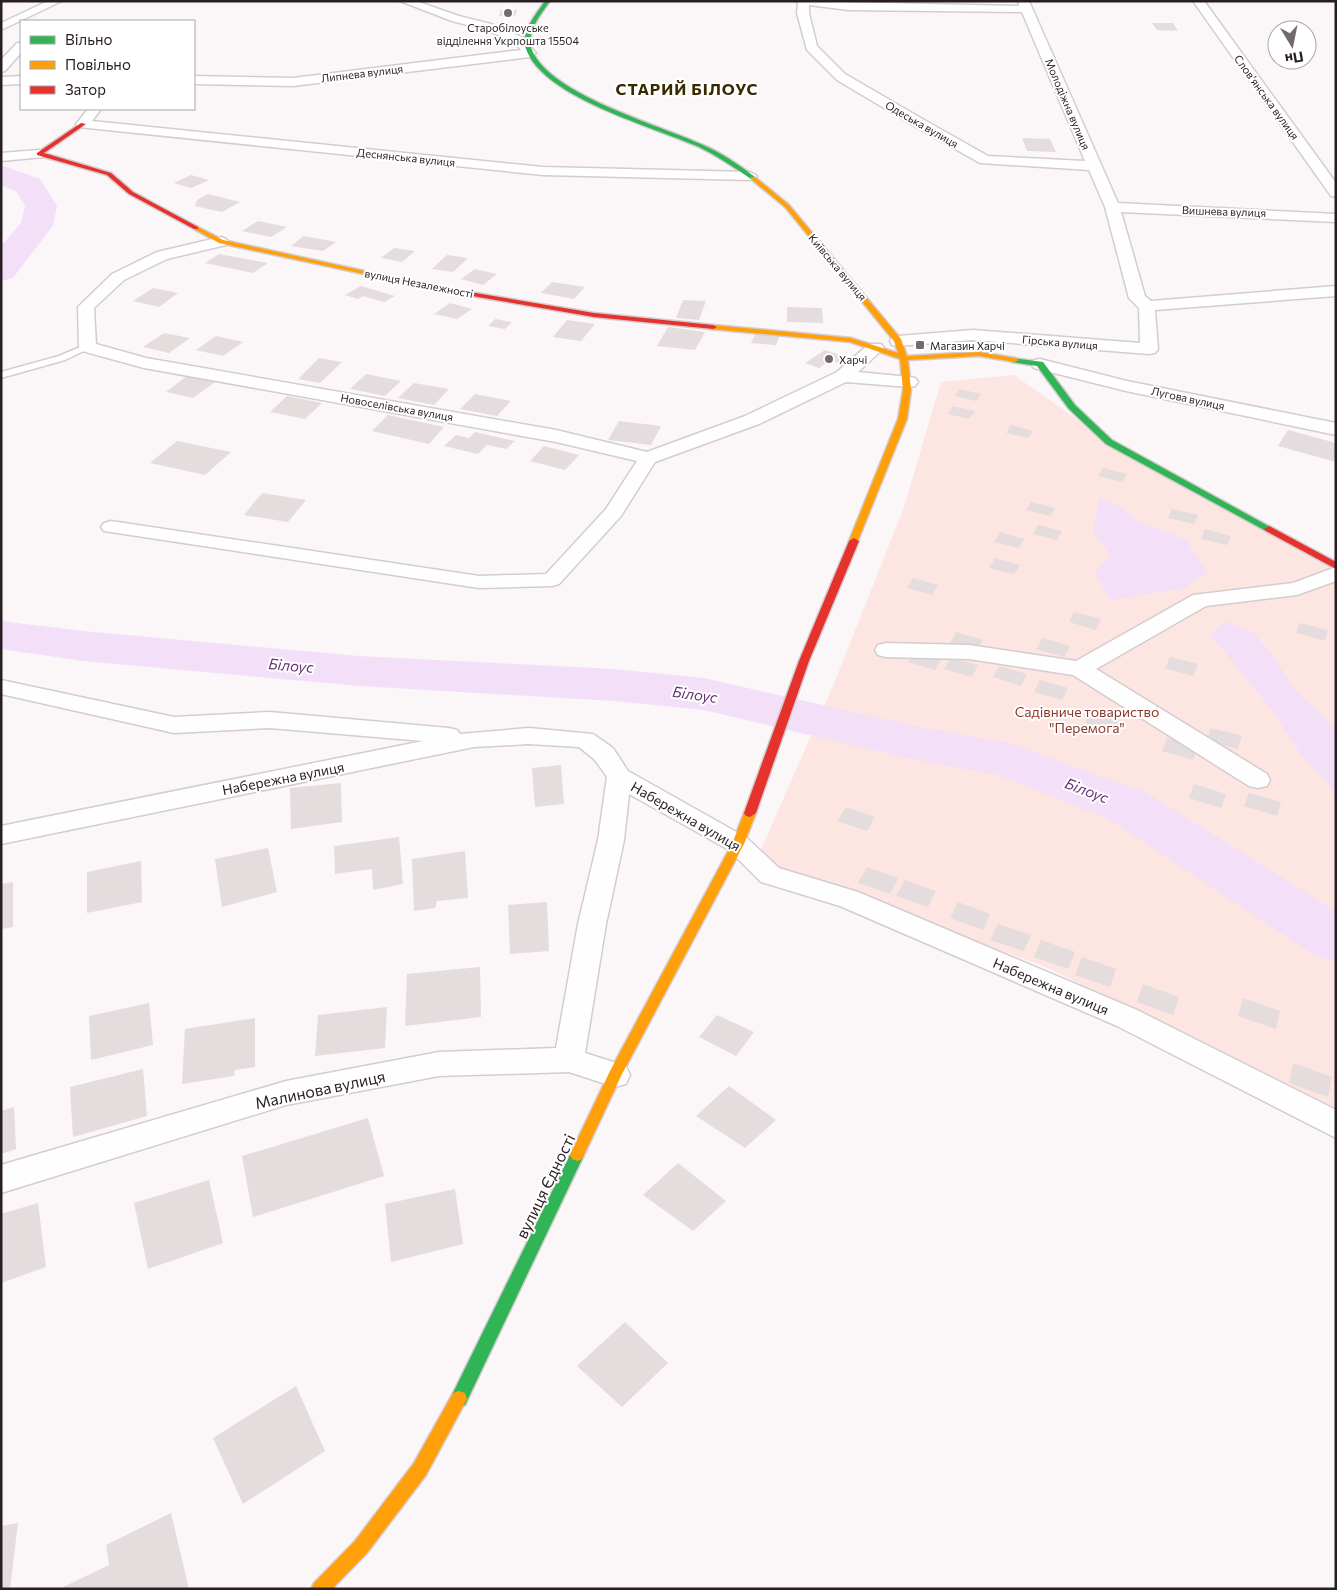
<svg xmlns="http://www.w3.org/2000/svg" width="1337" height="1590" viewBox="0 0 1337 1590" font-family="Commissioner,sans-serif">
<rect width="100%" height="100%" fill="#fbf7f9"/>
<!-- green -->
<polygon fill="#fde5e2" points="1014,375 1109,442 1336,565 1336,1111 1046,967 756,861 835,681 903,510 941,382"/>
<!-- water -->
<g fill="#f3e0f8">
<polygon points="1099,498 1118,505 1137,521 1186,540 1207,572 1182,589 1110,600 1095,573 1110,555 1093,531"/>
<polygon points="1226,621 1255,634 1274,657 1295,690 1336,728 1336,800 1331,787 1301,755 1275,714 1210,634"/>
</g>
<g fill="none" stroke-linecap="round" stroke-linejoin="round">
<!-- river -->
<g fill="#f3e0f8" fill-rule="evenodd">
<polygon points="1,165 40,179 57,206 53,225 48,232 13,278 1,281 1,246 21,223 25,206 17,192 1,185"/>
<polygon points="1,621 83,631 359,656 614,669 704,678 906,724 1012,744 1147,793 1336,911 1336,962 1315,956 1109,819 1001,776 906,758 704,710 614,701 359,686 83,661 1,649"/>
</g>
</g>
<!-- building -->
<g fill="#e4dcdd">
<polygon points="501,10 517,10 515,16 499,16"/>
<polygon points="1152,23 1173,23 1178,31 1157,30"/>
<polygon points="1022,138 1050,139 1056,152 1027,151"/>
<polygon points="191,175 209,180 191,188 174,183"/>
<polygon points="208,194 240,202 222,212 195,206 197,200"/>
<polygon points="258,221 287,227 271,237 242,231"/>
<polygon points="304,236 336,242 323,251 291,246"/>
<polygon points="394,248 415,251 402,262 381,258"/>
<polygon points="219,254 268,263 253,273 205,263"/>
<polygon points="447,255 468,258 453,272 432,269"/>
<polygon points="475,269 497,274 483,285 461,279"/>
<polygon points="552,282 585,287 574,299 541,293"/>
<polygon points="361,286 395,296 384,302 363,296 358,299 345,295"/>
<polygon points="153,288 178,293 159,307 133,301"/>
<polygon points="683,300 706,301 699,320 676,318"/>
<polygon points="450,303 472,309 457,319 434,314"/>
<polygon points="787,307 822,308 823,323 787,322"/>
<polygon points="495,319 512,322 505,329 488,326"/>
<polygon points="567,320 595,324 581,341 553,337"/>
<polygon points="668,327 705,332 695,350 657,346"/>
<polygon points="756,332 780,335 776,345 751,343"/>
<polygon points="164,333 190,338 169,353 143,347"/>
<polygon points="216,336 243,342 223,356 196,350"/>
<polygon points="825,350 849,358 841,364 830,360 819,368 805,363"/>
<polygon points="319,358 342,362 320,383 298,379"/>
<polygon points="366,374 401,381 385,396 350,389"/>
<polygon points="187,376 215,382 193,398 166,392"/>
<polygon points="414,383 449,389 434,405 398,398"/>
<polygon points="960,389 981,394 976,401 955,396"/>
<polygon points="475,394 511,401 497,416 460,409"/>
<polygon points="287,396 322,403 305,419 270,412"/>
<polygon points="953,406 975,411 969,419 948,414"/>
<polygon points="388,415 444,427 429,444 372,431"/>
<polygon points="619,421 661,426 651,445 608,440"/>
<polygon points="1011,425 1033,431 1028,438 1006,433"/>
<polygon points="1288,430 1336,443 1336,462 1278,446"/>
<polygon points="475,432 515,441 506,449 487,445 478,454 444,446 456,435 469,438"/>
<polygon points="177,441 231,452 205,475 150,463"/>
<polygon points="544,446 579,455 565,470 530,461"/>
<polygon points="1103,468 1127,474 1122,482 1098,476"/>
<polygon points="262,493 306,500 288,522 244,515"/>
<polygon points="1031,502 1055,508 1050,516 1026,510"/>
<polygon points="1172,509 1198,515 1194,524 1168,518"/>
<polygon points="1038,525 1062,531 1057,540 1033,534"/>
<polygon points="1205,529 1231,536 1227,545 1201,539"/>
<polygon points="1000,532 1024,539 1019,548 994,542"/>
<polygon points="995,558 1020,565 1014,574 989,568"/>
<polygon points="913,578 938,585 932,595 907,588"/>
<polygon points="1074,612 1101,619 1096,630 1069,622"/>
<polygon points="1299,623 1328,630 1325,641 1296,633"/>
<polygon points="956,632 983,640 976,651 950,643"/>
<polygon points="1042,638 1070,646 1064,657 1037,649"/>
<polygon points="915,651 942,659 935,670 908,662"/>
<polygon points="1170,657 1198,664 1193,676 1165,668"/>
<polygon points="951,658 978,665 972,677 944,669"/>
<polygon points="999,666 1027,674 1021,686 993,677"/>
<polygon points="1040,680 1068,688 1062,700 1034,692"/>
<polygon points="1091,711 1120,720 1115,732 1085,723"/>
<polygon points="1211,728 1242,736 1237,749 1207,740"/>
<polygon points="1167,738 1197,747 1193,760 1162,751"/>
<polygon points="561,765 564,804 535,807 532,768"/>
<polygon points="341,783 342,822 291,829 290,788"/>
<polygon points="1194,784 1226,794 1221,808 1189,798"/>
<polygon points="1249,793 1281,802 1277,816 1244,806"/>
<polygon points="846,807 875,817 867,831 837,821"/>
<polygon points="399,837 403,884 373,890 372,869 335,874 334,846"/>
<polygon points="268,848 277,892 222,907 215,859"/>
<polygon points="465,851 468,898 437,901 435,908 414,911 412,859"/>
<polygon points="141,861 142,902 87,913 87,872"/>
<polygon points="867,867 898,878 890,894 858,883"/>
<polygon points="905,880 936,891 928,907 896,896"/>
<polygon points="13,882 13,927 1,929 1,884"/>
<polygon points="547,902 549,951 510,954 508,905"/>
<polygon points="958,902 990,914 983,930 950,918"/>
<polygon points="998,924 1031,935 1024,951 990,940"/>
<polygon points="1041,940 1075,952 1068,969 1034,957"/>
<polygon points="1082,957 1116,969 1110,987 1075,975"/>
<polygon points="480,967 481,1017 405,1026 407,974"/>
<polygon points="1143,984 1179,997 1173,1015 1137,1002"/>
<polygon points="1243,998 1280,1011 1276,1029 1238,1016"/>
<polygon points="149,1003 153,1045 91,1060 89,1016"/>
<polygon points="387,1007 385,1048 315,1056 318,1015"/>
<polygon points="717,1015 754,1032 736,1056 699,1037"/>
<polygon points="255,1018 255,1067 235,1070 234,1076 182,1084 185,1029"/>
<polygon points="1293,1063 1332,1077 1328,1097 1289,1083"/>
<polygon points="143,1069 147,1116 73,1137 70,1087"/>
<polygon points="729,1086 776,1120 745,1148 696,1116"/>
<polygon points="14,1107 16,1149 1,1154 1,1111"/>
<polygon points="368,1118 384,1176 253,1217 242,1156"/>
<polygon points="678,1163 726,1201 693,1231 643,1195"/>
<polygon points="209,1180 223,1243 148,1269 134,1203"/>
<polygon points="455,1189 463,1244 391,1262 385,1204"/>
<polygon points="38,1203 46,1267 1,1283 1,1214"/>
<polygon points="625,1322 668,1363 622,1407 577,1366"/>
<polygon points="296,1386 325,1451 243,1504 213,1438"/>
<polygon points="171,1513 189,1589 59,1589 109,1565 106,1545"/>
<polygon points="18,1523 10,1589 1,1589 1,1526"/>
</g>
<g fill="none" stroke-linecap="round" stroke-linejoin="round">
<defs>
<polygon id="lane" points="85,345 92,347 65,360 1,378 1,372 59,356"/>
<g id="street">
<polygon points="48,1 62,1 1,30 1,23"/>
<polygon points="400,1 416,1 459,16 491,24 522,37 536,53 530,57 293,86 194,84 194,76 293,78 521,50 514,41 483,29 452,21"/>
<path d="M796,1L1019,6L1018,1H1029L1118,203L1336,214V222L1121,212L1145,296L1151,301L1336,286V296L1155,310L1158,349L1155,353L1149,354L973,340L898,346L892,345L890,341L892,337L898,336L973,330L1140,343L1139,308L1129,298L1105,207L1089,170L980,163L916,127L837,80L807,50L797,13L798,4ZM809,5L848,10L1022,12L1085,161L988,156L926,121L845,74L817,46L809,13Z"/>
<polygon points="1193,1 1204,1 1336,183 1336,197 1331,196"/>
<polygon points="17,43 21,43 21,53 5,71 1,72 1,60"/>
<polygon points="21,76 21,84 1,85 1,77"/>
<polygon points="88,109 101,109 92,121 543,167 750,172 757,176 750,180 543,175 78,127 76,124"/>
<polygon points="39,150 44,151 46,154 44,157 1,161 1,153"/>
<polygon points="221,237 226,239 229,242 226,245 167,259 124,280 94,308 96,344 146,358 556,430 647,452 745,416 837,372 869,344 881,344 884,348 858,372 909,377 915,378 918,382 915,386 909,387 846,382 759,424 655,462 621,516 559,584 552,586 479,588 104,531 101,527 104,523 111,521 479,576 546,574 606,509 637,461 556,442 144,368 82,351 79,347 78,307 112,274 157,252"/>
<polygon points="1040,359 1127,381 1336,423 1336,435 1126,391 1034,368 1031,364 1034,360"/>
<polygon points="1336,567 1336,581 1297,595 1206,606 1096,669 1267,774 1270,780 1267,786 1258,788 1249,786 1073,675 969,659 886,657 878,655 875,650 878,645 886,643 969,645 1076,661 1193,595 1293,583"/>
<polygon points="1,680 174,717 270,712 449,728 457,730 460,734 529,728 593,734 613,748 628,771 747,838 779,868 858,892 1137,1010 1336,1110 1336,1138 1117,1026 840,906 761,882 729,850 629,794 624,840 606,924 585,1053 626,1066 630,1075 626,1084 615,1087 569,1072 439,1076 286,1105 1,1193 1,1165 286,1081 439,1052 556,1048 578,924 598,840 607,777 595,760 579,747 529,744 474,747 1,844 1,826 423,741 270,728 174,733 1,694"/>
</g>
<g id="fast">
<path d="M545,1H550C541,14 525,33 532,50C550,95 660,125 703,145C722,153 739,165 755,177V179H751C734,167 717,156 699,147C654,127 544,98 526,49C520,33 536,14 545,1Z"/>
<polygon points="1012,358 1043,362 1075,405 1112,440 1274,529 1269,532 1266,531 1106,444 1069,409 1037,366 1012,362"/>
<polygon points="577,1149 582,1151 584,1155 465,1405 459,1407 453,1405 451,1399 453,1393 572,1151"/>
</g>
<g id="slow">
<polygon points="751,177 755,177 789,205 901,339 907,356 979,352 1015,358 1019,360 1015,362 979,356 908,360 911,390 907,419 857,543 851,543 849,541 898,419 903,390 900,359 850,342 710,329 709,327 713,325 851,338 898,353 894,341 785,207 751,179"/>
<polygon points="196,226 223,240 447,289 443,291 219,243 194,229 193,228"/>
<polygon points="750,809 756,813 744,844 621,1076 582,1159 577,1161 572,1159 570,1155 610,1071 732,844 744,813"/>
<polygon points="459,1391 465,1393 467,1399 426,1475 367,1553 332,1589 311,1589 314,1583 355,1541 414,1463 453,1393"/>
</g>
<g id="jam">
<polygon points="81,123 86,124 44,153 111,173 133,192 198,227 198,229 194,229 129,194 107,175 37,155 37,153"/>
<polygon points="440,287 594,313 713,325 717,327 713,329 594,317 443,291 439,289"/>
<polygon points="1269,526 1336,562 1336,569 1266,531 1264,529"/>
<polygon points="854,538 859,541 809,661 756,813 750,817 746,816 744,813 799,661 849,541"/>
</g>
</defs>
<!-- lane casing -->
<use href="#lane" stroke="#d4cccf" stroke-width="3"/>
<!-- street casing -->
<use href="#street" stroke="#d4cccf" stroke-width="3"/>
<!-- fast casing -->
<use href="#fast" stroke="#d4cccf" stroke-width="3"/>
<!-- slow casing -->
<use href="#slow" stroke="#d4cccf" stroke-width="3"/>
<!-- jam casing -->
<use href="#jam" stroke="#d4cccf" stroke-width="3"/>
<!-- lane -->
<use href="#lane" fill="#fefefe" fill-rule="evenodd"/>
<!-- street -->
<use href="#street" fill="#fefefe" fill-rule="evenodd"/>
<!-- fast -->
<use href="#fast" fill="#30b455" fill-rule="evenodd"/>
<!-- slow -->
<use href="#slow" fill="#ff9f0a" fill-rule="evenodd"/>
<!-- jam -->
<use href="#jam" fill="#e5322d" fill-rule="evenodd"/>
</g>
<!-- markers -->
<g fill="#726a6d" stroke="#fff" stroke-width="2">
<circle cx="508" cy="13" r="5"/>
<rect x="915" y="340" width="10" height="10" rx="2.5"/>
<circle cx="829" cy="359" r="5"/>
</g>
<g text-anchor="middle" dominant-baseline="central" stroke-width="4" stroke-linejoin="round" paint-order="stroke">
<!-- far-poi labels -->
<g font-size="11" fill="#291e22" stroke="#fff" text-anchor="start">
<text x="508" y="27" text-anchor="middle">Старобілоуське<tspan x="508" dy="13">відділення Укрпошта 15504</tspan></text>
<text x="930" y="345">Магазин Харчі</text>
<text x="839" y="359">Харчі</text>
</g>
<!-- far-street labels -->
<g font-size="11" fill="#291e22" stroke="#fff">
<text transform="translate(362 73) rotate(-7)">Липнева вулиця</text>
<text transform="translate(1267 97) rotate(54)">Словʼянська вулиця</text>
<text transform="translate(1068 104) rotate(67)">Молодіжна вулиця</text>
<text transform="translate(922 124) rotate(30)">Одеська вулиця</text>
<text transform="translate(406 157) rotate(6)">Деснянська вулиця</text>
<text transform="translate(1224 211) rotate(2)">Вишнева вулиця</text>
<text transform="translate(838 267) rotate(50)">Київська вулиця</text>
<text transform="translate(419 283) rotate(11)">вулиця Незалежності</text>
<text transform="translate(1060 342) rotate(5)">Гірська вулиця</text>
<text transform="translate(1188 398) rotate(12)">Лугова вулиця</text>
<text transform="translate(397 407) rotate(10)">Новоселівська вулиця</text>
</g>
<!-- park labels -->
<g font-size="14" fill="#8d3828" stroke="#fff">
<text x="1087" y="711">Садівниче товариство<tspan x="1087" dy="16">"Перемога"</tspan></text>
</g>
<!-- street labels -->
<g font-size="14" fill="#291e22" stroke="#fff">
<text transform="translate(283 778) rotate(-11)">Набережна вулиця</text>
<text transform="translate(686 816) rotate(30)">Набережна вулиця</text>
<text transform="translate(1051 986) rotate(23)">Набережна вулиця</text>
</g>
<!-- water labels -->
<g font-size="15" font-style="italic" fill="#673477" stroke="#fff">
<text transform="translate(291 665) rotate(5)">Білоус</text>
<text transform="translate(695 694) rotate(8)">Білоус</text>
<text transform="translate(1087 790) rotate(21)">Білоус</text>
</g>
<!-- far-district labels -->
<g font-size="16" font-weight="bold" letter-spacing="1" fill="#382a00" stroke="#fff">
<text x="687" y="88">СТАРИЙ БІЛОУС</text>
</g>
<!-- near-street labels -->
<g font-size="16" fill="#291e22" stroke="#fff">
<text transform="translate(320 1089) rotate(-12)">Малинова вулиця</text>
<text transform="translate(545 1186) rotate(-64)">вулиця Єдності</text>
</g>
</g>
<!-- border -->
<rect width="1337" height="1590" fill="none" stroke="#291e22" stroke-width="5"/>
<!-- legend -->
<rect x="20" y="20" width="175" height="90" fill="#ffffff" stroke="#a9a5a7"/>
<rect x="30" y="36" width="25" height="8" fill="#30b455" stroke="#a9a5a7"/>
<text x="65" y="45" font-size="15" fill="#291e22">Вільно</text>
<rect x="30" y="61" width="25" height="8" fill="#ff9f0a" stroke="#a9a5a7"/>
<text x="65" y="70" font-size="15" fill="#291e22">Повільно</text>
<rect x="30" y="86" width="25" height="8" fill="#e5322d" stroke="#a9a5a7"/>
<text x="65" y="95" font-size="15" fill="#291e22">Затор</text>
<!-- north arrow -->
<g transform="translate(1292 45) rotate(170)"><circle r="24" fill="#ffffff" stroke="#a9a5a7"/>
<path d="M0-4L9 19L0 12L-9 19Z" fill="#726a6d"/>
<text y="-8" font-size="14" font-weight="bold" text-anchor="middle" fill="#291e22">Пн</text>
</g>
</svg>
